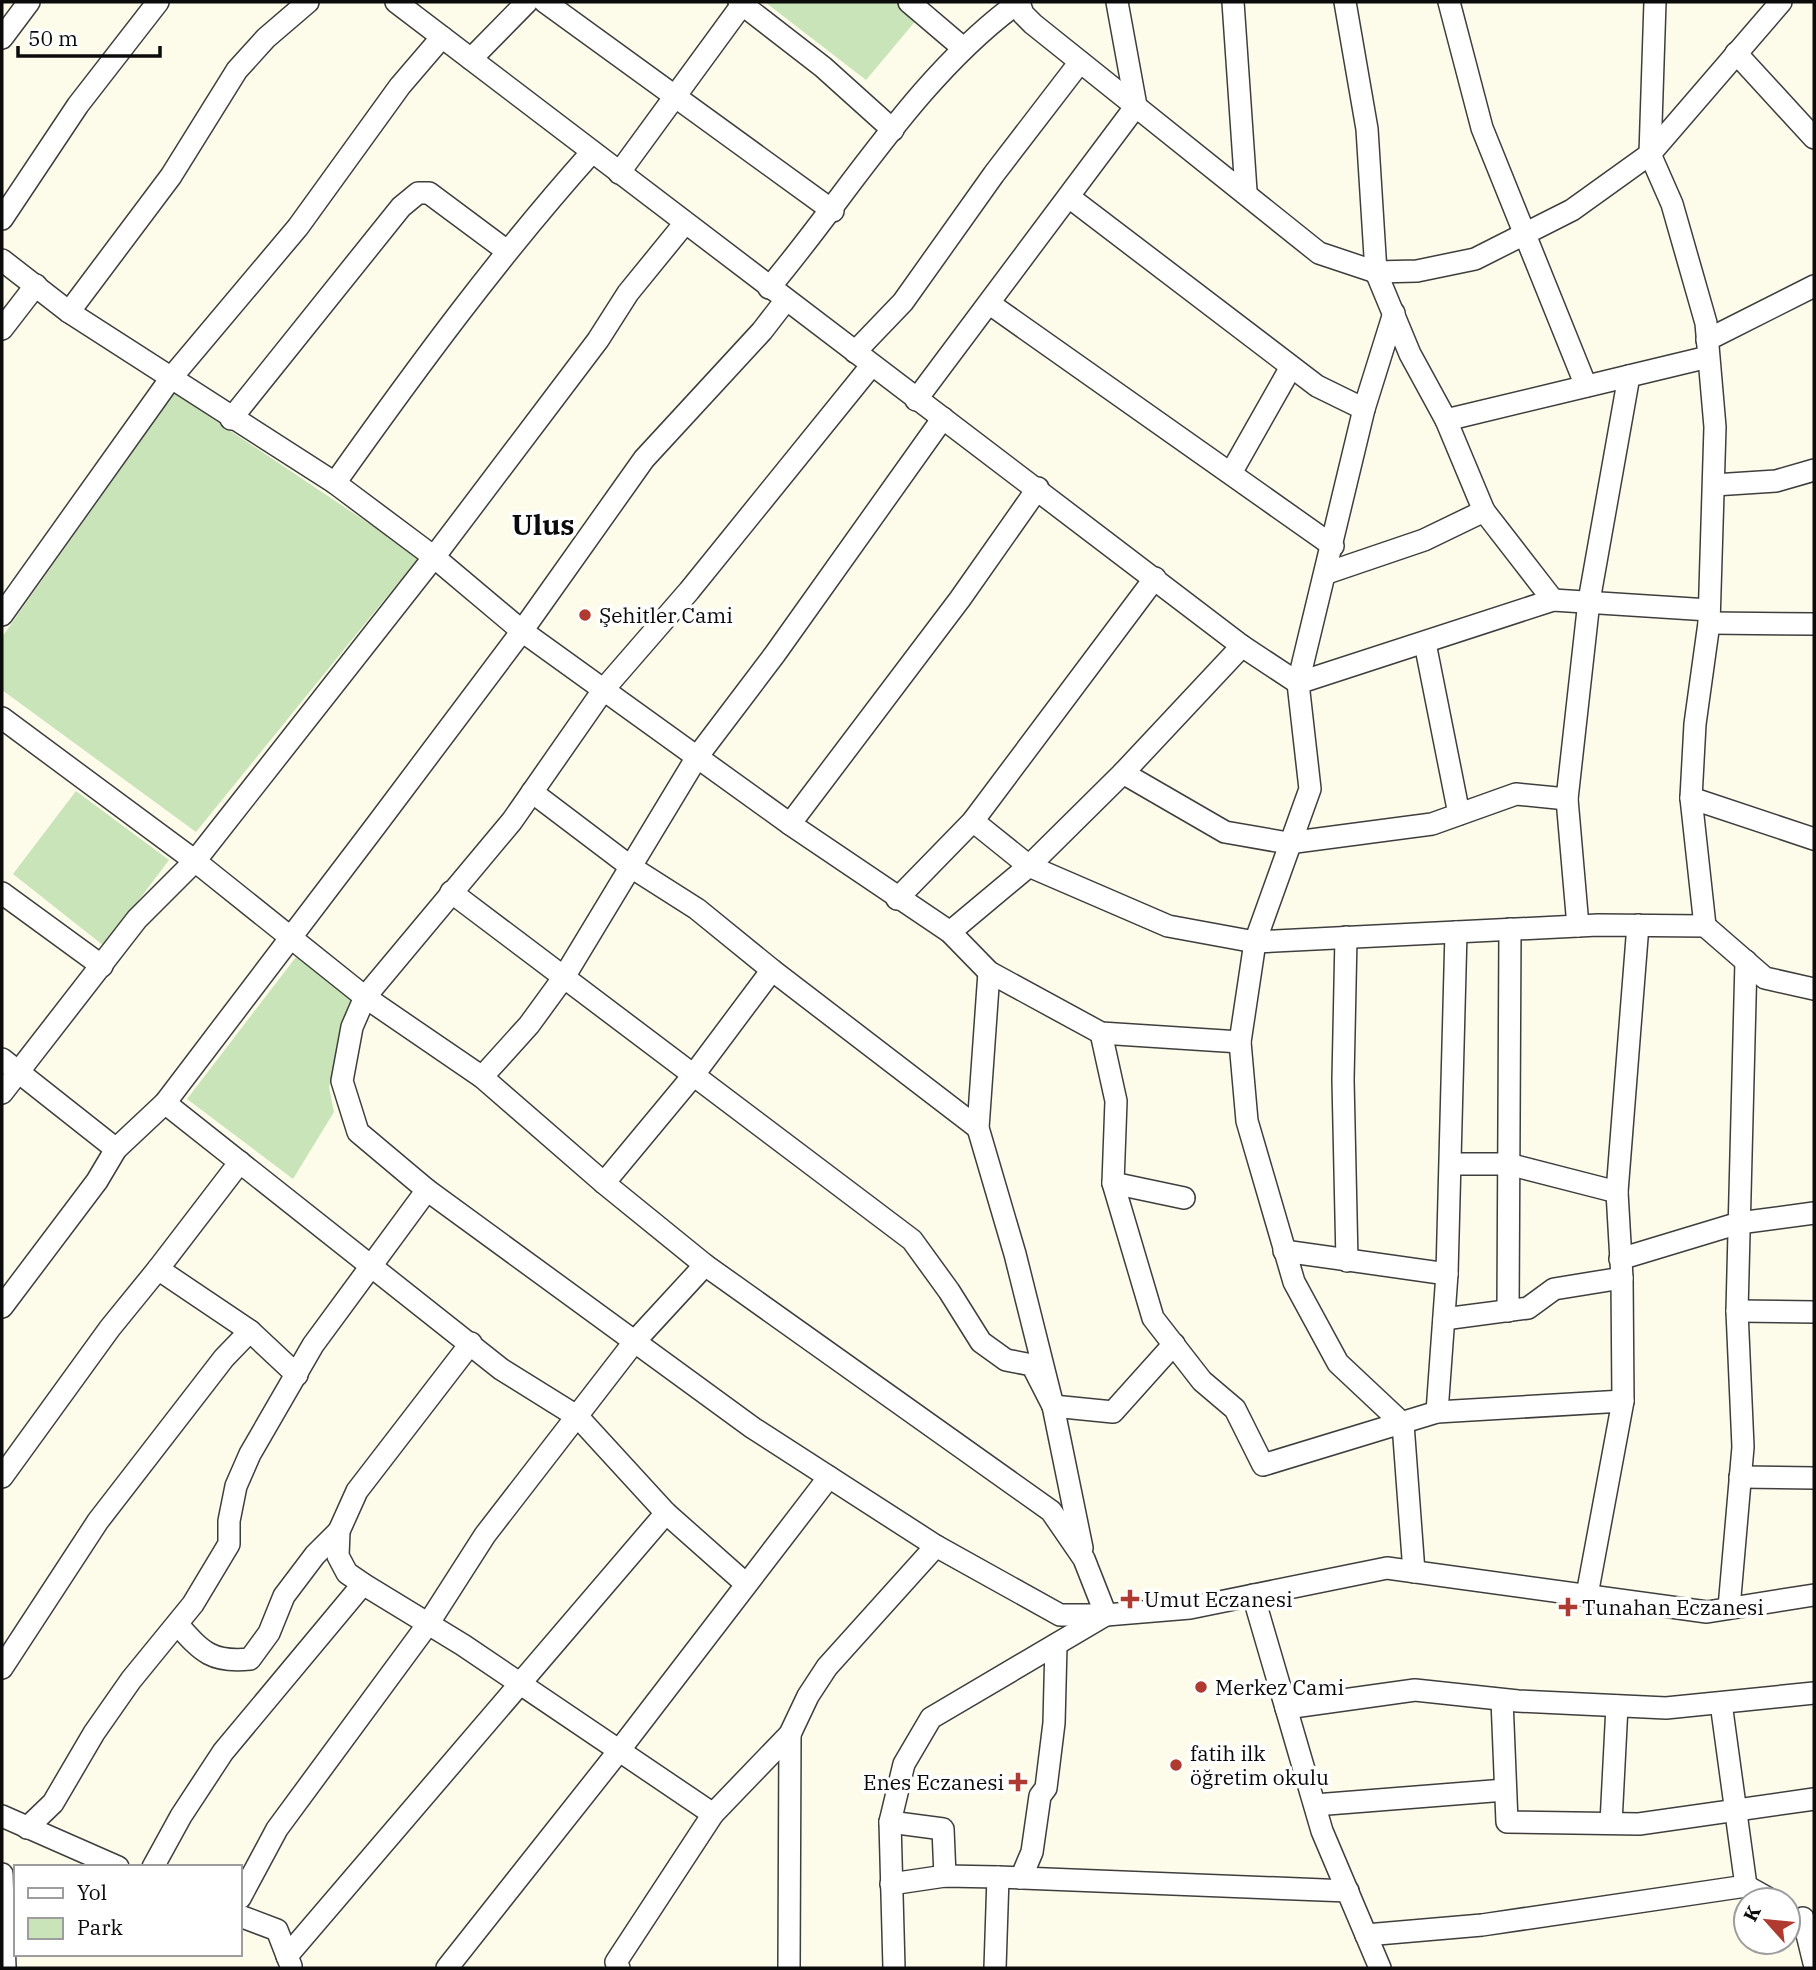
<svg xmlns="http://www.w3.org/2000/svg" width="1816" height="1970" viewBox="0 0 1816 1970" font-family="'IBM Plex Serif',serif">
<rect width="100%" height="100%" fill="#fdfcea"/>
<!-- green -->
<g fill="#c9e4b8">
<polygon points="765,2 897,2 918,18 866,80"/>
<polygon points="174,393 419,557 196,832 2,690 2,637"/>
<polygon points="76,791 169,860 104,946 13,874"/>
<polygon points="296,957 356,1000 329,1087 334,1112 293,1179 187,1099"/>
</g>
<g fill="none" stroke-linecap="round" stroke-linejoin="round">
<defs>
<g id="minor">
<polyline points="396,2 1242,646 1298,683"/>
<polyline points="545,2 833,211"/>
<polyline points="739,2 823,67 893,130"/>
<polyline points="909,2 963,48"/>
<polyline points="1019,2 1023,14 1033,24 1319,253 1376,272 1417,271 1475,259 1572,210 1650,154 1781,2"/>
<polyline points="1233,2 1246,191"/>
<polyline points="1345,2 1367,129 1376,272 1410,354 1446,420 1629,376"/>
<polyline points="1449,2 1482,128 1586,386"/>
<polyline points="1655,2 1650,154 1672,204 1706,323 1715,427 1709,623 1695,724 1691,798 1705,926"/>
<polyline points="2,38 29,2"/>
<polyline points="1736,53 1814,138"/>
<polyline points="471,59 527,2"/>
<polyline points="619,173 744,2"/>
<polyline points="1069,197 1317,386 1364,409"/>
<polyline points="2,219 78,105 158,2"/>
<polyline points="2,260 69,312 335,483 434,557 522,631 790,824 950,932 989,972 1101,1033 1240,1042"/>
<path d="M769,288C849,193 918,75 1019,2"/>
<polyline points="990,304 1333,546"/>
<polyline points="69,312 171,176 237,70 266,38 308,2"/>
<polyline points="1394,313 1364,409 1298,683 1310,789 1255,942 1240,1042 1247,1121 1294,1282 1338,1363 1403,1424 1414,1572"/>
<polyline points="2,329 36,285"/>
<polyline points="1707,340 1814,286"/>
<polyline points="855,352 903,302 994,174 1080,62"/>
<polyline points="871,366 689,591 604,689 512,821 365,997 352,1027 342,1081 358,1132 427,1190 753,1428 936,1546 1060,1615 1106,1615 1190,1608 1387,1568 1707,1612 1814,1595"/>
<polyline points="916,400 1136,106 1117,2"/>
<polyline points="231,419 401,207 418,193 429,193 507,251"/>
<polyline points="1231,473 1291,367"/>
<path d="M335,483C416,369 498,257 592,152"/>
<polyline points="1714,485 1776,481 1814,470"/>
<polyline points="1484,511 1553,600"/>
<polyline points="1327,573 1424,540 1484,511 1446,420"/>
<polyline points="2,615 171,378 298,227 400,86 442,37"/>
<polyline points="1709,623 1814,624"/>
<polyline points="1425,643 1459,814"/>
<polyline points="1298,683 1553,600 1709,610"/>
<polyline points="2,718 195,861 365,997 482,1077 604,1183 705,1265 1051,1511 1084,1559 1106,1615"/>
<polyline points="1123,773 1225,832 1288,843 1432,824 1516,794 1567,799"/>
<polyline points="532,792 631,867 697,909 772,970 978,1128"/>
<polyline points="1691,798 1814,839"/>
<polyline points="973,821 1029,866 1168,926 1255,942 1598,925 1705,926 1765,978 1814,989"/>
<polyline points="790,824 960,599 1038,488"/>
<polyline points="451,892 912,1240 949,1291 981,1342 1006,1360 1032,1365 1053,1406"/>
<polyline points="2,893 102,966"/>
<polyline points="897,899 973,821 1155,578"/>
<polyline points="1578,926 1567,799 1589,601 1629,376 1708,357"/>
<polyline points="950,932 1029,866 1123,773 1242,646"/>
<polyline points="1346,937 1343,1080 1347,1261"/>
<polyline points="989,972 978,1128 1015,1254 1053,1406 1082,1548"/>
<polyline points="1101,1033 1116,1101 1113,1183 1153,1318 1202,1381 1235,1409 1263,1465 1437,1412 1623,1401"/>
<polyline points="2,1059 116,1149"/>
<polyline points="482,1077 529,1025 564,977 697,757 775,654 943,418"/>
<polyline points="2,1093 137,919 195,861 434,557 598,340 628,293 685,223"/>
<polyline points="165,1103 501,1369 578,1417 666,1513 746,1584"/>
<polyline points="1451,1164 1508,1164 1617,1192"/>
<polyline points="604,1183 692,1077 772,970"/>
<polyline points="1113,1183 1184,1198"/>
<polyline points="1284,1251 1447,1274"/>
<polyline points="1620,1259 1739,1223 1814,1213"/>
<polyline points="158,1269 240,1162"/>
<polyline points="2,1307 97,1181 116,1149 165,1103 374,828 522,631 644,459 762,331 786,300"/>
<polyline points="1508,1311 1510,929"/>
<polyline points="1737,1311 1814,1312"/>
<polyline points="1444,1319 1528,1308 1554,1289 1622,1278"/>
<polyline points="471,1343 357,1491 339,1531 338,1556 347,1573 363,1584 463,1645 713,1814"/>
<polyline points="1053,1406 1113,1412 1174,1344"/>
<polyline points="1437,1412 1447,1274 1456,932"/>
<polyline points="2,1477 110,1328 158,1269 250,1331"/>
<polyline points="1740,1477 1814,1478"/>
<polyline points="1253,1595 1322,1831 1380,1968"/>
<polyline points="1587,1595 1623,1401 1622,1278 1617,1192 1638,925"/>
<polyline points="1729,1608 1743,1447 1737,1311 1746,961"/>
<path d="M178,1625C202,1652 212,1663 250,1659L269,1633L284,1596L315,1555L339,1531"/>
<polyline points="2,1668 98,1521 224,1358 250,1331 297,1375"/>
<polyline points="1502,1700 1507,1822 1639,1824 1814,1799"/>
<polyline points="1721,1703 1746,1886"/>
<polyline points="1286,1708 1415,1690 1518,1701 1666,1708 1814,1693"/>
<polyline points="1315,1805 1505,1790"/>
<polyline points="2,1816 118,1867"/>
<polyline points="890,1822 943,1829 945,1876"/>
<polyline points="1611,1823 1617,1706"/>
<polyline points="27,1828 53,1803 94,1733 131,1680 193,1604 229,1544 229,1521 236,1486 250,1454 313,1345 427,1190"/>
<polyline points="153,1867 181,1816 223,1752 363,1584"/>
<polyline points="2,1874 5,1968"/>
<polyline points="1021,1878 1032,1852 1040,1796 1046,1788 1054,1723 1056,1645"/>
<polyline points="891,1884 945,1876 998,1877 1348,1891"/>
<polyline points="240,1898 277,1829 428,1624 485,1535 635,1341 705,1265"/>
<polyline points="240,1916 277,1930 291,1966"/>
<polyline points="1803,1918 1814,1963"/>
<polyline points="1366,1935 1482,1925 1746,1886 1771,1900"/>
<polyline points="287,1956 666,1513"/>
<polyline points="447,1968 618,1752 829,1477"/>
<polyline points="619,1968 616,1962 713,1814 790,1734 808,1696 827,1667 936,1546"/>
<polyline points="789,1968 790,1734"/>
<polyline points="894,1968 890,1822 904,1764 931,1718 1104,1616"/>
<polyline points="995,1968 998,1877"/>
</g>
</defs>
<!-- minor casing -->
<use href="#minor" stroke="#3e3e3e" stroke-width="24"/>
<!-- minor -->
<use href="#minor" stroke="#fff" stroke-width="21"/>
</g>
<!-- markers -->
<g fill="#ae3a30" stroke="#fff" stroke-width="2.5">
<circle cx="585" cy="615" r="7"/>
<path d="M1126.5 1588.5h7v7h7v7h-7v7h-7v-7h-7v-7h7z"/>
<path d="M1564.5 1596.5h7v7h7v7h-7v7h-7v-7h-7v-7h7z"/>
<circle cx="1201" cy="1687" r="7"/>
<circle cx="1176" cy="1765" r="7"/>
<path d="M1014.5 1771.5h7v7h7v7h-7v7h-7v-7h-7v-7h7z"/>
</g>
<g text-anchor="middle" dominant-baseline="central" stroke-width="7" stroke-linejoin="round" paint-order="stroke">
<!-- poi labels -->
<g font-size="21" fill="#0b0b0b" stroke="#fff" text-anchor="start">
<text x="599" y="615">Şehitler Cami</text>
<text x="1144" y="1599">Umut Eczanesi</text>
<text x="1582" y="1607">Tunahan Eczanesi</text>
<text x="1215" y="1687">Merkez Cami</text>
<text x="1190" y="1753">fatih ilk<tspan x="1190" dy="24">öğretim okulu</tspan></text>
<text x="1004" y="1782" text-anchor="end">Enes Eczanesi</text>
</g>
<!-- district labels -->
<g font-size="28" font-weight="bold" fill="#0b0b0b" stroke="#fff">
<text x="543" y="524">Ulus</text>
</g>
</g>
<!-- border -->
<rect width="1816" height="1970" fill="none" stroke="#0b0b0b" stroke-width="7"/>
<!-- legend -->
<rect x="14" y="1865" width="228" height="91" fill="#ffffff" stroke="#9d9d9d" stroke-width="2"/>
<rect x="28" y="1888" width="35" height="10" fill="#ffffff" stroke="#9d9d9d" stroke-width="2"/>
<text x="77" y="1900" font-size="21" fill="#0b0b0b">Yol</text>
<rect x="28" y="1918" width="35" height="21" fill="#c9e4b8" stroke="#9d9d9d" stroke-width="2"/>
<text x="77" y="1935" font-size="21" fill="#0b0b0b">Park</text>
<!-- north arrow -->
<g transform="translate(1767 1921) rotate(297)"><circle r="33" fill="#ffffff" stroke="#9d9d9d" stroke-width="2"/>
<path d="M0-5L12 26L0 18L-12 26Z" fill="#ae3a30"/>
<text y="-10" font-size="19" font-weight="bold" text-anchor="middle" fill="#0b0b0b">K</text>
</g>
<!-- scale -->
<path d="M18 46v10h142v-10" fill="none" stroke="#0b0b0b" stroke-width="3.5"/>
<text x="28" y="46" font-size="21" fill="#0b0b0b" stroke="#ffffff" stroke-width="5" paint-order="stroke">50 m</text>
</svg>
